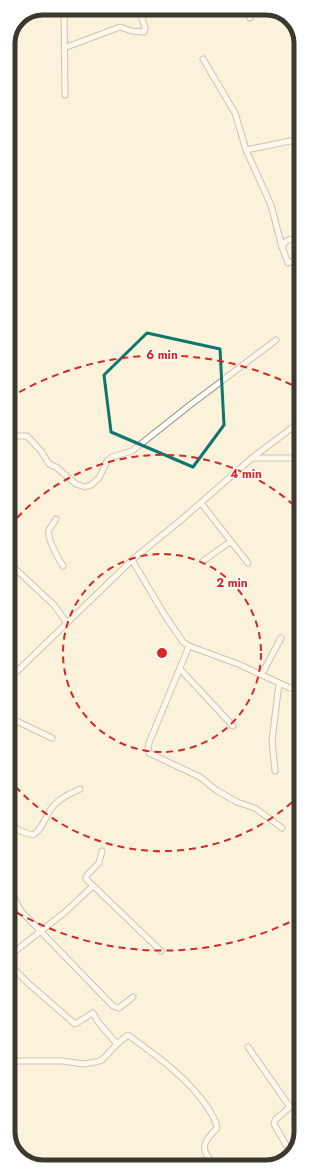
<svg xmlns="http://www.w3.org/2000/svg" width="309" height="1175" viewBox="0 0 309 1175" font-family="Jost,sans-serif">
<rect width="100%" height="100%" fill="#fbf2db"/>
<g fill="none" stroke-linecap="round" stroke-linejoin="round">
<defs>
<g id="minor">
<polyline points="64,8 65,95"/>
<polyline points="250,18 251,8"/>
<polyline points="64,48 120,27 132,31 144,32 145,28 139,8"/>
<polyline points="203,59 235,113 246,150 271,205 282,247"/>
<polyline points="246,150 300,139"/>
<polyline points="300,236 286,241 282,247 288,263 300,258"/>
<polyline points="8,430 17,436 27,436 41,451 49,464 56,467 76,484 85,487 91,485 99,478 107,461 112,457 132,451 137,447 190,405 276,340"/>
<polyline points="252,458 301,458"/>
<polyline points="201,503 248,563"/>
<path d="M56,519C54,523 51,526 49,530C46,537 59,560 63,566"/>
<polyline points="132,560 164,614 183,642 189,646 238,664 290,688 301,688"/>
<polyline points="203,561 230,542"/>
<polyline points="8,562 54,605 67,623"/>
<polyline points="189,646 149,743 148,748 149,753 200,777 216,790 237,802 255,808 282,828"/>
<polyline points="180,669 233,726"/>
<polyline points="260,674 264,670 281,638"/>
<polyline points="8,680 132,560 181,520 252,458 301,421"/>
<polyline points="8,717 52,738"/>
<polyline points="275,771 272,741 279,683"/>
<path d="M8,822L20,831L33,835C42,830 45,817 51,809C58,799 69,794 80,789"/>
<polyline points="102,851 99,863 86,876 86,879 161,951"/>
<polyline points="8,887 21,911 113,1006 119,1008 133,997"/>
<polyline points="9,956 64,913 93,886"/>
<polyline points="9,964 29,984 75,1024 93,1013 98,1022 117,1044"/>
<polyline points="248,1047 290,1107 275,1120 274,1124 292,1155"/>
<path d="M9,1061H62L84,1064L95,1062L102,1060L117,1044L128,1035C157,1056 188,1078 208,1108C212,1115 216,1120 217,1128C201,1144 200,1149 215,1166"/>
</g>
</defs>
<!-- minor casing -->
<use href="#minor" stroke="#968e79" stroke-width="7"/>
<!-- minor -->
<use href="#minor" stroke="#fff" stroke-width="5"/>
</g>
<!-- marked area -->
<path d="M0 0H309V1175H0ZM147,333L220,349L224,425L193,467L111,432L104,375Z" fill="#fbf2db" fill-opacity=".55" fill-rule="evenodd"/>
<path fill="none" stroke="#0f766e" stroke-width="3" stroke-linejoin="round" d="M147,333L220,349L224,425L193,467L111,432L104,375Z"/>
<!-- distance rings -->
<g fill="none" stroke="#d62828" stroke-width="2" stroke-dasharray="7 5">
<circle cx="162" cy="653" r="99"/>
<path d="M301 794A198 198 0 0 1 9 779M9 527A198 198 0 0 1 300 511"/>
<path d="M300 917A298 298 0 0 1 9 908M9 398A298 298 0 0 1 300 389"/>
</g>
<!-- crop -->
<path d="M0 0H309V1175H0ZM43 15H266A28 28 0 0 1 294 43V1132A28 28 0 0 1 266 1160H43A28 28 0 0 1 15 1132V43A28 28 0 0 1 43 15Z" fill="#fff" fill-rule="evenodd"/>
<path fill="none" stroke="#3b382f" stroke-width="5" d="M43 15H266A28 28 0 0 1 294 43V1132A28 28 0 0 1 266 1160H43A28 28 0 0 1 15 1132V43A28 28 0 0 1 43 15Z"/>
<circle cx="162" cy="653" r="6" fill="#d62828" stroke="#fff" stroke-width="2"/>
<g font-size="12" text-anchor="middle" font-weight="bold" fill="#d62828" stroke="#fff" stroke-width="3" stroke-linejoin="round" paint-order="stroke">
<text x="162" y="359">6 min</text>
<text x="246" y="478">4 min</text>
<text x="232" y="587">2 min</text>
</g>
</svg>
